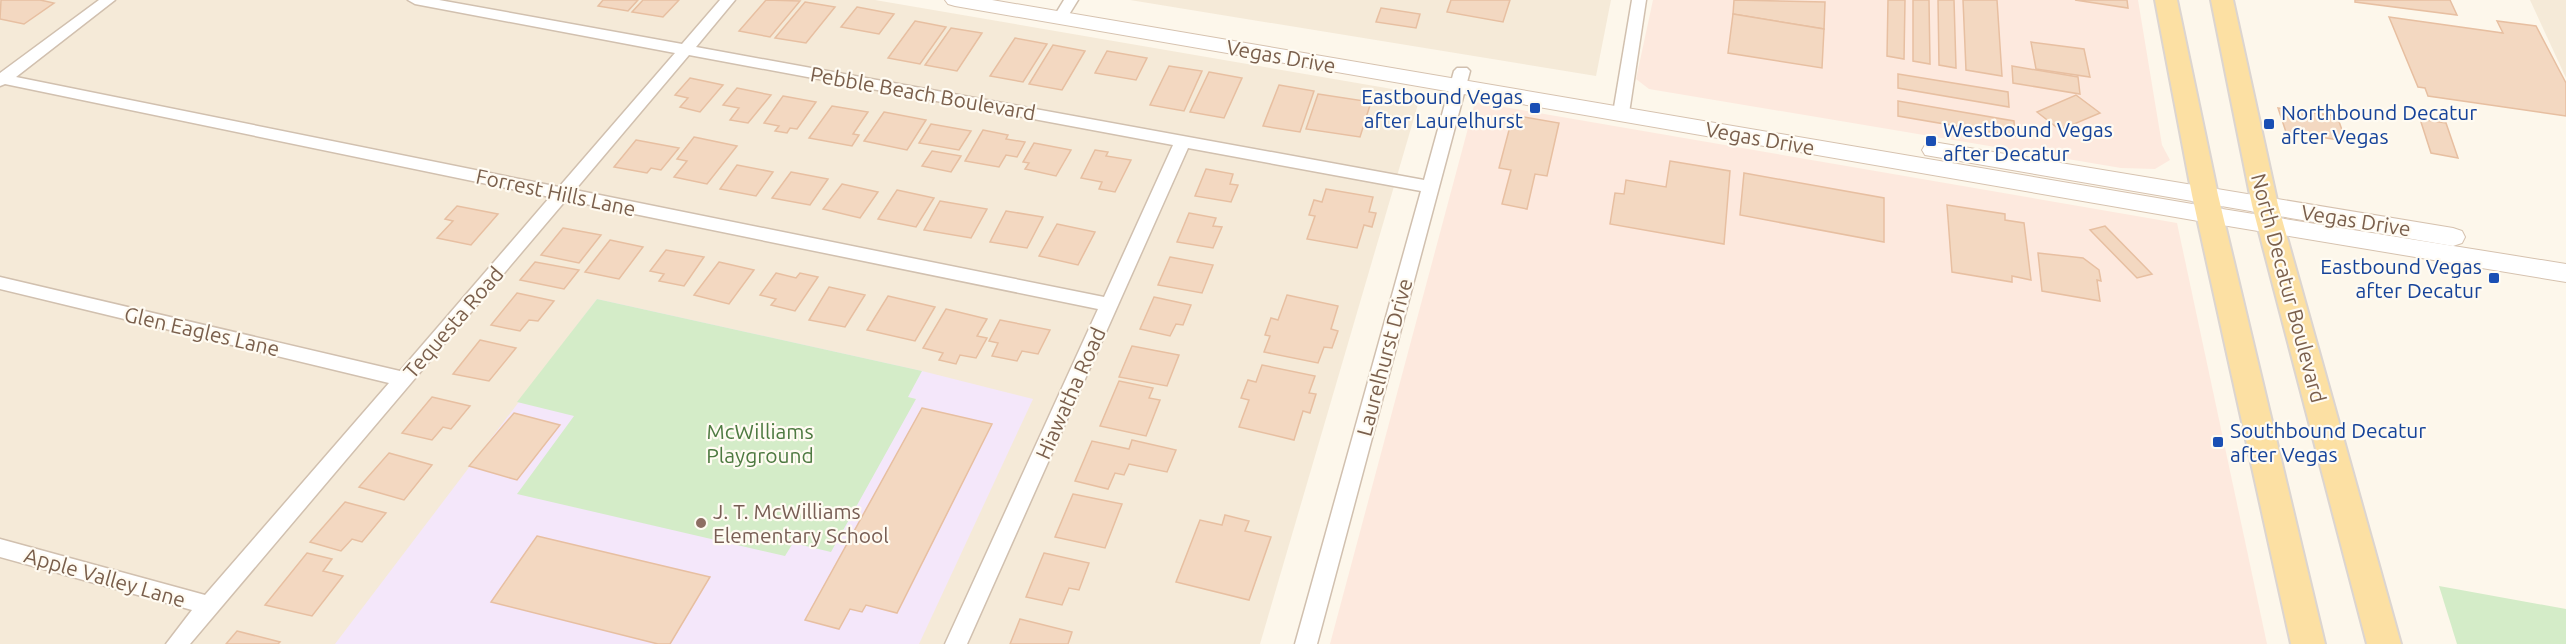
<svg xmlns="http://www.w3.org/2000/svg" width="2566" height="644" viewBox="0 0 2566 644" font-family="Ubuntu,sans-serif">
<rect width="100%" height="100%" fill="#fdf7eb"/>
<!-- residential -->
<g fill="#f5ead8">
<polygon points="0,0 875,0 1421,94 1260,644 0,644"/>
<polygon points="1130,0 1611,0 1596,76"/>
<polygon points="2530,0 2566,0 2566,78"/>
</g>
<!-- commercial -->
<g fill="#fde9de">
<polygon points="1653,0 2138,0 2162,145 2170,160 2155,169 2121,168 1649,89 1636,79"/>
<polygon points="1475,102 2177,223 2267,644 1330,644"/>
</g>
<!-- education -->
<polygon fill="#f4e7fa" points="597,299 922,371 1033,399 919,644 335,644"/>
<!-- green -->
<g fill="#d4ecc8">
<polygon points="597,299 922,371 908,397 916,399 831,552 793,543 785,556 517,494 574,416 517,402"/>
<polygon points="2439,586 2566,609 2566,644 2457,644"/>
</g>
<!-- building -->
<g fill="#f3d8c1" stroke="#e7bfa1" stroke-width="1.5">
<polygon points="40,0 54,3 24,24 0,19 1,0"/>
<polygon points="603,0 638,0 628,11 598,6"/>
<polygon points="643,0 679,0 663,17 632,12"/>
<polygon points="766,0 800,1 770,37 739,31"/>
<polygon points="1451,0 1510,0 1503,22 1447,12"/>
<polygon points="1734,0 1825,2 1824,29 1733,14"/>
<polygon points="1888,0 1905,0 1904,59 1887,56"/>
<polygon points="1913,0 1929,0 1930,64 1913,61"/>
<polygon points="1938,0 1954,0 1956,68 1939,65"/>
<polygon points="1963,0 1997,0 2002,76 1966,70"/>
<polygon points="2075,0 2127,0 2128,8"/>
<polygon points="2355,0 2450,0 2457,15 2355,2"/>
<polygon points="805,2 835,7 806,43 775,38"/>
<polygon points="857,7 894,14 879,34 841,27"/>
<polygon points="1381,8 1420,14 1416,28 1376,22"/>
<polygon points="1733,14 1824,29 1822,68 1728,53"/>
<polygon points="2389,17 2503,33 2497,21 2536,26 2566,83 2566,116 2428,96 2425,88 2418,87"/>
<polygon points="915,21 946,27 920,64 888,58"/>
<polygon points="951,28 982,33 957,71 925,65"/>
<polygon points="1015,38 1047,44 1023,82 990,76"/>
<polygon points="2031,42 2084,49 2090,77 2036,69"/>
<polygon points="1053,45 1085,51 1062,90 1029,84"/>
<polygon points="1107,51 1147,58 1136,80 1095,73"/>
<polygon points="1169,66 1202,71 1184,111 1150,105"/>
<polygon points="2012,66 2078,77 2080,94 2013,83"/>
<polygon points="1209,72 1242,78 1224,118 1190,112"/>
<polygon points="1898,74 2008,92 2009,107 1898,88"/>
<polygon points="690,78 723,85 700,112 680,107 688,98 675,95"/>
<polygon points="1279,85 1314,91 1300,132 1263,126"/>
<polygon points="737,88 771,95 748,123 730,120 739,108 723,105"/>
<polygon points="1318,94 1371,102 1360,137 1306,129"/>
<polygon points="2076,95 2100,113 2060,130 2037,112"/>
<polygon points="783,96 816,102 797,129 790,128 787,133 775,131 779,126 764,123"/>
<polygon points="1898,101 2014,121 2015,136 1898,116"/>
<polygon points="832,106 868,112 853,134 859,135 852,146 809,138"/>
<polygon points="2278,108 2337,116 2346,141 2286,132"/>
<polygon points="884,112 926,120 907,150 864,141"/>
<polygon points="1513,115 1559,123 1547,176 1535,174 1527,209 1502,204 1511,170 1499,168"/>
<polygon points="2420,119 2446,123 2458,158 2431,153"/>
<polygon points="931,124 971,131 959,150 919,143"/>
<polygon points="983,130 1008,135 1006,139 1025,142 1017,157 1006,155 999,167 965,161"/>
<polygon points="694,137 737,146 707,184 674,177 687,161 677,159"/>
<polygon points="636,140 679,148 661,170 651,168 647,173 614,167"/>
<polygon points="1034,143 1071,150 1056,176 1025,169 1029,163 1023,162"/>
<polygon points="1095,150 1108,152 1106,156 1131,160 1115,192 1099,189 1102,182 1081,178"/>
<polygon points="932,151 961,156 951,172 922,166"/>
<polygon points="1670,161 1730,171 1724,244 1610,224 1615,193 1624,194 1626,180 1666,187"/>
<polygon points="737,165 773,172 756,196 720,189"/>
<polygon points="1206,169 1233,174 1230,184 1238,185 1231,202 1195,196"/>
<polygon points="791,172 828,179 810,205 772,198"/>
<polygon points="1744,173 1884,198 1884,242 1740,215"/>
<polygon points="842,184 878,192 860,218 823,209"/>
<polygon points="1326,189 1373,197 1369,212 1376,213 1372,227 1364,225 1357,248 1307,239 1315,216 1309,215 1314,200 1322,202"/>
<polygon points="897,190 934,198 916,227 878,219"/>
<polygon points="940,201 987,209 971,238 924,230"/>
<polygon points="1947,205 2005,214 2005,220 2024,223 2031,280 2012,276 2012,282 1952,272"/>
<polygon points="457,206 498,214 471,245 437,238 453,221 445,219"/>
<polygon points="1006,211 1043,217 1027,248 990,242"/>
<polygon points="1189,213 1216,218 1213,226 1222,227 1213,248 1177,242"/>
<polygon points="1057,224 1095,232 1078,265 1039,256"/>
<polygon points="2105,226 2152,274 2137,278 2090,230"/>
<polygon points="563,228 601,235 579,263 541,255"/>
<polygon points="610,240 643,247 619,279 585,272"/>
<polygon points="666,250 704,257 684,286 659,281 664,274 650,271"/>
<polygon points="2038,253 2083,258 2099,270 2101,281 2097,280 2100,301 2042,291"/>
<polygon points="1170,257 1213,265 1202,293 1158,285"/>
<polygon points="535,262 579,270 564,289 520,280"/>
<polygon points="719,262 754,270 729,304 694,295"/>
<polygon points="776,273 796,278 800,273 818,277 795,311 771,305 776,299 760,295"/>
<polygon points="829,287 865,295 845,327 809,320"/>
<polygon points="517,293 554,301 538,321 529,320 520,331 491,325"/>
<polygon points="1287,295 1338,306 1331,329 1338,331 1332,348 1324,347 1318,363 1264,352 1270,336 1265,335 1271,318 1278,320"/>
<polygon points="888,296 935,307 915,341 867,330"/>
<polygon points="1154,297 1191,305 1183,325 1176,324 1170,336 1140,329"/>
<polygon points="946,309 987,319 977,336 987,338 976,358 960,355 956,364 939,360 943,353 923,348"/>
<polygon points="1000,320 1050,330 1038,354 1022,351 1017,361 992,356 998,343 989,341"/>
<polygon points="480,340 516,348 489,381 453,374"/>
<polygon points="1132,346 1179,355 1167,386 1119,377"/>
<polygon points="1262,365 1315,376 1309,393 1316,394 1310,413 1303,411 1294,440 1239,427 1249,400 1241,398 1248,380 1256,382"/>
<polygon points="1119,381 1153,388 1149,398 1160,400 1146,436 1100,426"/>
<polygon points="432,397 470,406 451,429 443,427 432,440 402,433"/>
<polygon points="922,408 992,424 897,613 866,605 862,612 850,609 839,629 805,620"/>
<polygon points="514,413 560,425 517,480 469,466"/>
<polygon points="1132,440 1176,450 1167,472 1129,464 1124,475 1115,473 1108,489 1075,481 1092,441 1129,449"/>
<polygon points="389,453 432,465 404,500 359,487"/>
<polygon points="1073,494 1122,504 1105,548 1055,537"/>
<polygon points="345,502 386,513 362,542 352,539 341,551 310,542"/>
<polygon points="1225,515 1249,521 1245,531 1271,537 1249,600 1176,582 1200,520 1222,525"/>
<polygon points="537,536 710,577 670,644 658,644 491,602"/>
<polygon points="307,553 332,559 323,571 343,576 312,616 265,605"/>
<polygon points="1044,553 1089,563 1079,590 1069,588 1062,605 1026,597"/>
<polygon points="1020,619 1072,632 1068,644 1010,644"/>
<polygon points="237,631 280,642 278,644 226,644"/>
</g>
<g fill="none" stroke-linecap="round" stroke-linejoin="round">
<defs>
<g id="minor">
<path d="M99,0H115L16,77L559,187L675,53L415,4L408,0H439L682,44L720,0H735L696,47L1424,180L1454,71L1457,68H1467L1470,71L1317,644H1295L1421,191L1188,148L967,644H945L1098,309L566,200L190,644H166L192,610L0,557V539L205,595L389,383L0,289V277L400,371L550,197L5,84L0,86V73ZM689,55L1173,145L1104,297L575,190Z"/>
<polygon points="1064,0 1078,0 1065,21 1055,21 1053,18"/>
<polygon points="1632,0 1646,0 1629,113 1621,118 1613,113"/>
</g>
<g id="secondary">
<polygon points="945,0 992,0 2210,207 2566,264 2566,282 2210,223 955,6 948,4"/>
<polygon points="1933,142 2453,228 2462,231 2465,237 2462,243 2453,246 1925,155 1922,150 1925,145"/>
</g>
<g id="primary">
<polygon points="2155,0 2177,0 2218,195 2325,644 2291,644 2192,195"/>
<polygon points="2211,0 2233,0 2278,205 2401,644 2367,644 2252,205"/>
</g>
</defs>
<!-- minor casing -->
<use href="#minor" stroke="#d1c0af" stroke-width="3"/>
<!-- secondary casing -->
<use href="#secondary" stroke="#d6c2af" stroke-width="2"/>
<!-- primary casing -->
<use href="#primary" stroke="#dcd5d0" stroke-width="4"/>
<!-- minor -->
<use href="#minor" fill="#fff" fill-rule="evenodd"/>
<!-- secondary -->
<use href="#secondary" fill="#fff" fill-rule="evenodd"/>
<!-- primary -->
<use href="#primary" fill="#fce0a3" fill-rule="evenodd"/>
</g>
<!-- markers -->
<g fill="#1a4fb4" stroke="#fffbf2" stroke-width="2">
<rect x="1529" y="102" width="12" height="12" rx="3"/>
<rect x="2263" y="118" width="12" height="12" rx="3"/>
<rect x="1925" y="135" width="12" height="12" rx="3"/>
<rect x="2488" y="272" width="12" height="12" rx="3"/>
<rect x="2212" y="436" width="12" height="12" rx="3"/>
</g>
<circle fill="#8d6e63" stroke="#fffbf2" stroke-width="2" cx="701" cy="523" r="6"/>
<g text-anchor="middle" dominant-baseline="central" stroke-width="4.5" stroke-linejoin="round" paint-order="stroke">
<!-- street labels -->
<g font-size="21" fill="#7a5f4c" stroke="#fffbf2">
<text transform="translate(1281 56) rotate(10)">Vegas Drive</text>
<text transform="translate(923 93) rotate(10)">Pebble Beach Boulevard</text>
<text transform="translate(1760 138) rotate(10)">Vegas Drive</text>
<text transform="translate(556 192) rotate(12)">Forrest Hills Lane</text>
<text transform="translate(2356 220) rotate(9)">Vegas Drive</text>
<text transform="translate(2289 288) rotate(75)">North Decatur Boulevard</text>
<text transform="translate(453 322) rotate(-49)">Tequesta Road</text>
<text transform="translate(202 331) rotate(13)">Glen Eagles Lane</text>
<text transform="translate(1384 357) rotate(-75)">Laurelhurst Drive</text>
<text transform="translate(1070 393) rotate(-66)">Hiawatha Road</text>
<text transform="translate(105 577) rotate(16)">Apple Valley Lane</text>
</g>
<!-- transit labels -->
<g font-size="21" fill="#164399" stroke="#fffbf2" text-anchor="start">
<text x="1523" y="96" text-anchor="end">Eastbound Vegas<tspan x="1523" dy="24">after Laurelhurst</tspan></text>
<text x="2281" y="112">Northbound Decatur<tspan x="2281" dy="24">after Vegas</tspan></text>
<text x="1943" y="129">Westbound Vegas<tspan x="1943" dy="24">after Decatur</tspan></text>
<text x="2482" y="266" text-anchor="end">Eastbound Vegas<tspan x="2482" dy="24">after Decatur</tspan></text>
<text x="2230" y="430">Southbound Decatur<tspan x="2230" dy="24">after Vegas</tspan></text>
</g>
<!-- park labels -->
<g font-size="21" fill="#4e7a41" stroke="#fffbf2">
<text x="760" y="431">McWilliams<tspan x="760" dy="24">Playground</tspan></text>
</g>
<!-- education labels -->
<g font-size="21" fill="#785e54" stroke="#fffbf2" text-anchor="start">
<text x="713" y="511">J. T. McWilliams<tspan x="713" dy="24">Elementary School</tspan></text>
</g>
</g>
</svg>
